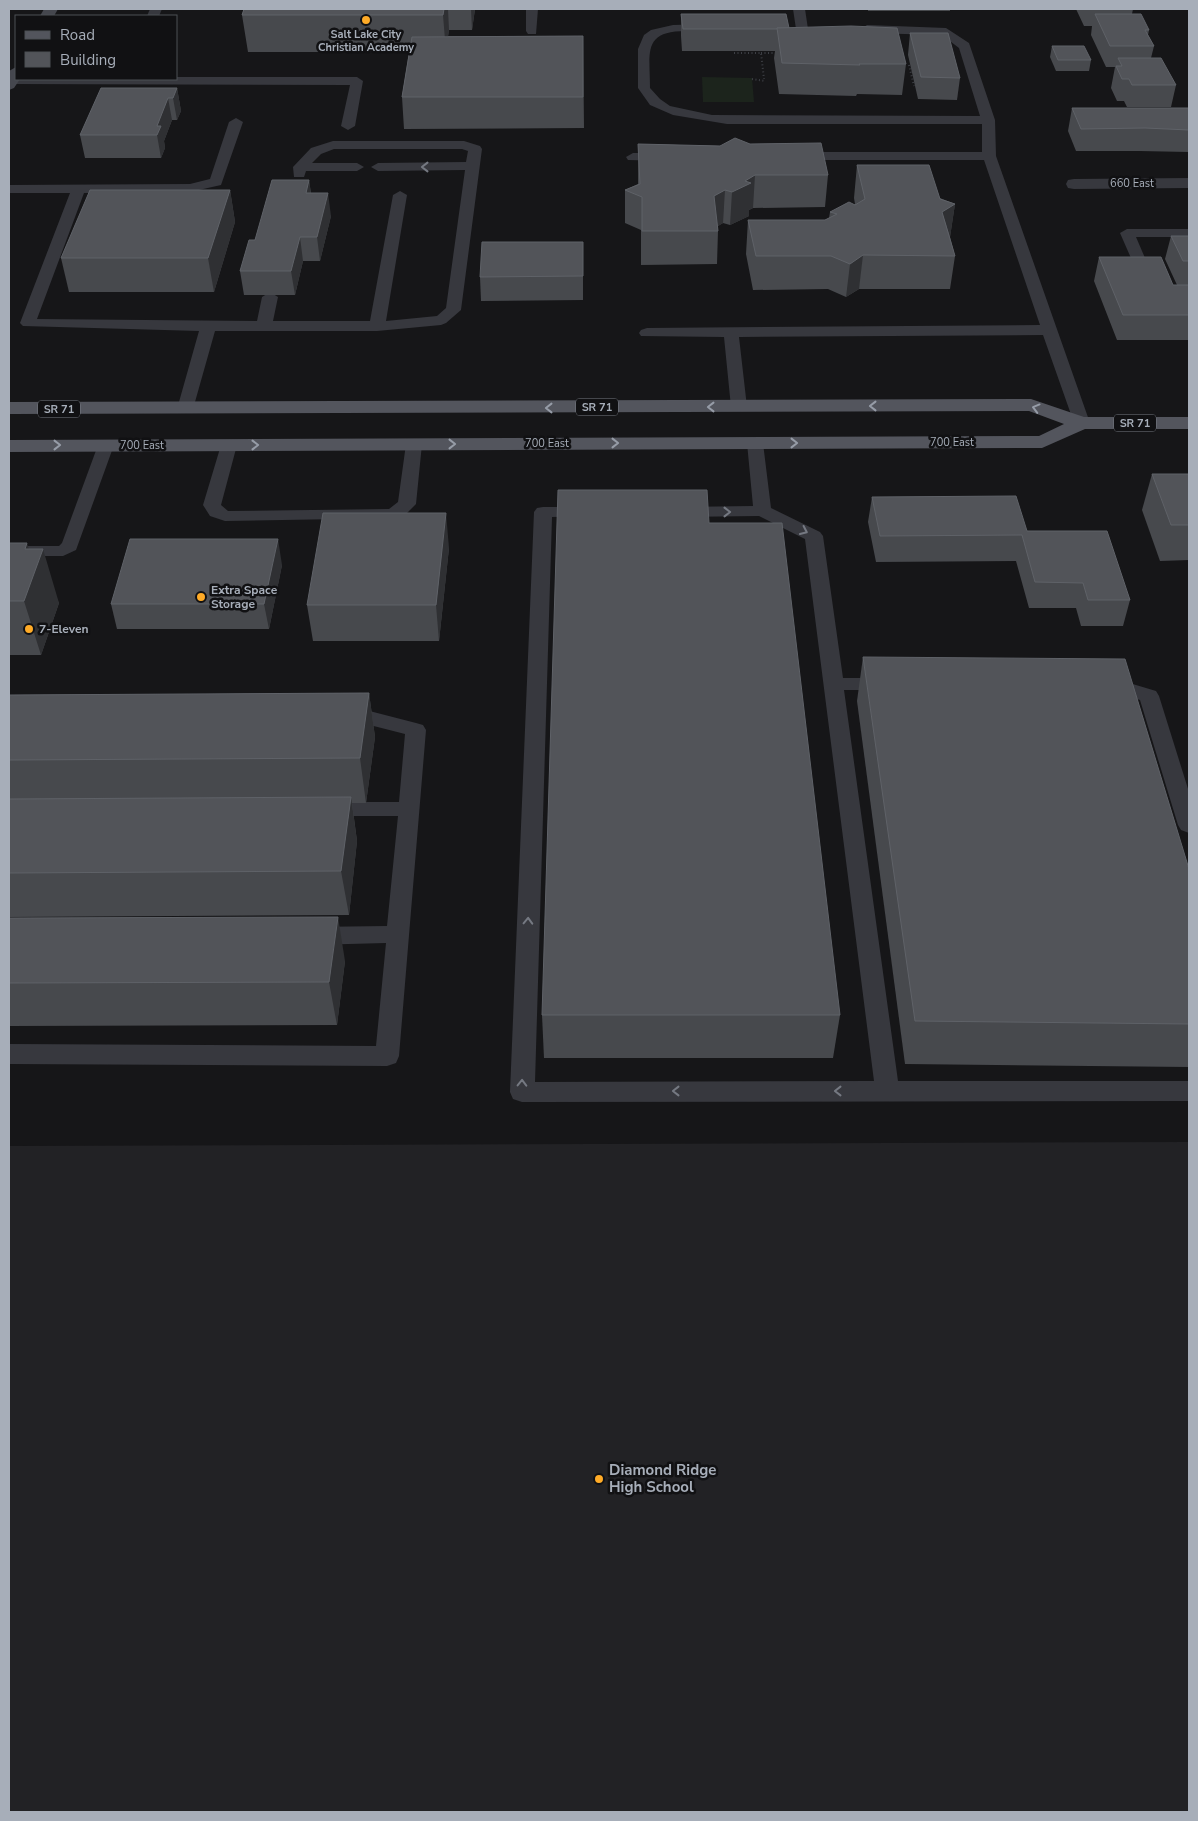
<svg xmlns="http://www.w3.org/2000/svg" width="1198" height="1821" viewBox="0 0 1198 1821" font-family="'Nunito Sans',sans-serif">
<rect width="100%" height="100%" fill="#161618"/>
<!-- built -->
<polygon fill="#222225" points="1189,1142 1189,1812 9,1812 9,1146"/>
<!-- green -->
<polygon fill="#1c241c" points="702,77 752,78 754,102 703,102"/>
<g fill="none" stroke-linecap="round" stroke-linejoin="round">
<!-- path -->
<g stroke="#3d3f45" stroke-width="2" stroke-dasharray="1 2.5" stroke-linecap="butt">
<polyline points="734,53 761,53 764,79"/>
<polyline points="761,53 779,53"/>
<polyline points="909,65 914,86"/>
<polyline points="752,79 765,81"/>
</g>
<!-- service -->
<g fill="#37383e" fill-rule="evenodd">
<polygon points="150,9 162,9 159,16 147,16"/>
<polygon points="526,9 538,9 536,34 528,34 526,31"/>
<polygon points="793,9 805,9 808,29 806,32 798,32 796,29"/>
<path d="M710,24L716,28L714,31C705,33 695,31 686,31C642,31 650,53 650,88L660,99L670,106L712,115L980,116L959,48L942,35L867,33L861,29L867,25L946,28L969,43L995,120L996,156L1090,423L1088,427H1076L1074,423L1043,335L739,337L747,407L745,411H733L731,407L724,337L641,336L639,333L641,330L647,328L1040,325L984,160H793L786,156L793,152H982V124H727L673,115L650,105L638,88V49L644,35L651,30L673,25Z"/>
<polygon points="16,77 357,77 363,81 355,126 348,130 341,126 350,85 9,84 9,78"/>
<polygon points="236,118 243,122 221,185 190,192 84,193 37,319 257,321 262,297 270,292 278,297 273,321 370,321 393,195 400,191 407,195 386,321 437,316 446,308 465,170 378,171 371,167 378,163 466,162 468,151 462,149 334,149 321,154 312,163 357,163 364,167 357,171 306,171 304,177 294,177 293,167 311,148 333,141 464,141 480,146 482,149 461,310 446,323 441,325 377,331 215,331 193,409 191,413 179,413 177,409 199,331 23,326 20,323 70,193 9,193 9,185 190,184 210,179 229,122"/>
<polygon points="633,153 668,153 675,157 668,161 628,160 626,157"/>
<polygon points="1127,229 1189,229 1189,237 1136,237 1148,265 1141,269 1134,265 1120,233"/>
<polygon points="755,438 761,439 763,443 771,508 820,532 823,536 843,678 889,678 896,679 899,684 896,689 889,690 844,690 898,1081 1189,1081 1189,1101 522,1102 513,1099 510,1092 534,512 537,508 543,507 587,507 593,508 596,512 593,516 552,517 535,1082 874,1081 805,539 759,516 679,517 673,516 670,512 673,508 679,507 753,506 747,443 749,439"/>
<polygon points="414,439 420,440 422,444 416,504 405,515 397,518 225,521 210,516 203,505 221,445 223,441 235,441 237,445 221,505 228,511 389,509 398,502 406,444 408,440"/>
<polygon points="106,440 112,441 114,445 76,550 63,556 9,556 9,546 59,546 62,543 98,445 100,441"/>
<polygon points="1106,679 1116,679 1156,691 1159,696 1189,792 1189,833 1181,830 1178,825 1140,700 1115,691 1099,690 1096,685 1099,680"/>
<polygon points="342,707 354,707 416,723 423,725 426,730 399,1056 396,1063 387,1066 9,1064 9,1044 376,1046 386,943 311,945 303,942 300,936 303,930 311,927 387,926 398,816 322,816 314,814 311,809 314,804 322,802 399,802 405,734 354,721 335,719 332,714 335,709"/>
</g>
<!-- minor -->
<polygon fill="#37383e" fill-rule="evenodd" points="1189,178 1189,188 1074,189 1068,188 1066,184 1068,180 1074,179"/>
<!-- secondary -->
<g fill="#45474e" fill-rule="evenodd">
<polygon points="44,9 58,9 54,16 40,16"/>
<polygon points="16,67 16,79 20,79 14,88 9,90 9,71"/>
</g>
<!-- primary -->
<polygon fill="#53555d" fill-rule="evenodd" points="1031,399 1084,417 1189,417 1189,429 1085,429 1042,448 9,452 9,440 1039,436 1064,424 1029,411 9,414 9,402"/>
</g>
<!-- wall -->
<g fill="#47494d">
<polygon points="244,9 475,9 472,30 449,30 448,36 583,36 584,128 404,129 402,97 409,52 248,52 242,15"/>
<rect x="868" y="9" width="82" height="2"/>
<polygon points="1076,9 1133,9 1132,14 1149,30 1148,35 1154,46 1151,58 1176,85 1171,107 1127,107 1124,101 1117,101 1111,88 1115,67 1106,67 1091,35 1092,26 1084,26"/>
<polygon points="681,14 789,28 906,64 902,95 857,94 856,96 779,94 774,58 775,51 682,51 681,36"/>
<polygon points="910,33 960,78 957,100 918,99 908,55"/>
<polygon points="1052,46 1091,60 1089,71 1056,71 1050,57"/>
<polygon points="177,88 181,111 177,120 172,120 164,141 165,148 161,158 85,158 80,135"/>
<polygon points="1072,108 1189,109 1189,152 1139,151 1076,151 1068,131"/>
<polygon points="638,144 720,146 750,144 828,175 825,207 753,208 749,210 749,216 730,225 723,223 718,226 718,231 717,264 641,265 641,230 625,223 625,190 638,184"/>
<polygon points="857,165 955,204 950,237 955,256 950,289 859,289 846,297 828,289 753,290 746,254 748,220 825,220 829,218 830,212 855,204 854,198"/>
<polygon points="309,180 311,193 331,216 320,261 303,261 295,295 244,295 240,271 255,240"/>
<polygon points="230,190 235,222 214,292 69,292 61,258"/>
<polygon points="1171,236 1189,236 1189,340 1117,340 1094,281 1099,257 1173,285 1177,285 1165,259"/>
<polygon points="583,242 583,300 481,301 480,277"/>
<polygon points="1152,474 1189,474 1189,560 1160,561 1142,510"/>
<polygon points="872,497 1027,531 1130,600 1123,626 1081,626 1076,608 1029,608 1016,561 876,562 868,522"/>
<polygon points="709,523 840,1015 833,1058 544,1058 542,1015"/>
<polygon points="9,543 29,549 59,603 41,655 9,655"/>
<polygon points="449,548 439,641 313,641 307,605"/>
<polygon points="282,565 269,629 117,629 111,604"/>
<polygon points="863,657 1189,869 1189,1067 905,1064 857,701"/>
<polygon points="369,693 375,737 366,803 352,803 357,841 349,915 9,917 9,695"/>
<polygon points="9,918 345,961 337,1025 9,1026"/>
</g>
<!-- shaded-wall -->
<g fill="#2f3033">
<polygon points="444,9 448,9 449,30 446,52 443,15"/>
<polygon points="471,9 475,9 472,30"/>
<polygon points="177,88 181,111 177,120 173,98"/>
<polygon points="168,98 172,120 164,141 165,148 161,158 157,135 157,126"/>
<polygon points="755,175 753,208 749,210 749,216 730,225 732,192 745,181"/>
<polygon points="309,180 312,203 306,193"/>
<polygon points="230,190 235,222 214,292 208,258"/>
<polygon points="725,190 723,223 713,229 714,196"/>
<polygon points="328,193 331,216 320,261 317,237"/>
<polygon points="955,204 950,237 942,212"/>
<polygon points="300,237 303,261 295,295 291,271"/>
<polygon points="863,255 859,289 846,297 850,264"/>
<polygon points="446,513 449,548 439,641 436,605"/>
<polygon points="278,539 282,565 269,629 264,604"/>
<polygon points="27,543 35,570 43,549 59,603 41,655 24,601 25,549"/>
<polygon points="369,693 375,737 366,803 360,758"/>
<polygon points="351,797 357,841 349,915 341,871"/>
<polygon points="338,917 345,961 337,1025 329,982"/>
</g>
<!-- building -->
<g fill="#525459" stroke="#5f6268">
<polygon points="244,9 444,9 443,15 242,15"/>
<polygon points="681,14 786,14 789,28 777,28 777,29 683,29"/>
<polygon points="1095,14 1141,14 1149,30 1145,30 1154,46 1110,46"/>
<polygon points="851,26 897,28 906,64 859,64 860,65 782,63 777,28"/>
<polygon points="910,33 948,33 960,78 921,77"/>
<polygon points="583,36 583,97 402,97 412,37"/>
<polygon points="1052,46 1084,46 1091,60 1058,60"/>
<polygon points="1118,58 1161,58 1176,85 1132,85 1129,79 1122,79 1116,66 1122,66"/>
<polygon points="101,88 177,88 173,98 168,98 157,126 161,126 157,135 80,135"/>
<polygon points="1072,108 1189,108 1189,130 1145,128 1081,129"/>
<polygon points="735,138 750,144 821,143 828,175 755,175 745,181 751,183 732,192 725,190 714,196 718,231 642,231 642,197 625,190 640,184 638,144 720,146"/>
<polygon points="857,165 929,165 940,199 955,204 942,212 955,256 863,255 850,264 831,256 756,256 748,220 825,220 837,214 830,212 849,202 855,205 865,199"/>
<polygon points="272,180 309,180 306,193 328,193 317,237 300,237 291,271 240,271 249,240 255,240"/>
<polygon points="90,190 230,190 208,258 61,258"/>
<polygon points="1171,236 1189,236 1189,261 1183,261"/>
<polygon points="482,242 583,242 583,276 480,277"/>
<polygon points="1099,257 1161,257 1173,285 1189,285 1189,315 1123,315"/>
<polygon points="1152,474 1189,474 1189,525 1171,525"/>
<polygon points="558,490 707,490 709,523 782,523 840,1015 542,1015"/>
<polygon points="1016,496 1027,531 1107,531 1130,600 1088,600 1083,583 1035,582 1022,535 880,536 872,497"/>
<polygon points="323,513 446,513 436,605 307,605"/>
<polygon points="130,539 278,539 264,604 111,604"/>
<polygon points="9,543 27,543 25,549 43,549 24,601 9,601"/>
<polygon points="863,657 1125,659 1189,869 1189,1024 915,1021"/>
<polygon points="369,693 360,758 9,760 9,695"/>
<polygon points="351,797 341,871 9,873 9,799"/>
<polygon points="338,917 329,982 9,983 9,918"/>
</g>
<!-- one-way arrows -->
<defs><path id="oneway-chevron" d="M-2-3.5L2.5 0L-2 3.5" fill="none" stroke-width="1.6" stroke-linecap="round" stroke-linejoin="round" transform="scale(1.25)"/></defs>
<g stroke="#757982">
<use href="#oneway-chevron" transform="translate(425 167) rotate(180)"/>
<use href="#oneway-chevron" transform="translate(727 512)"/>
<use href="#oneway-chevron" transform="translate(804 531) rotate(25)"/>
<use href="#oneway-chevron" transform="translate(528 921) rotate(-88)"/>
<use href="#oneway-chevron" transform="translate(522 1083) rotate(-89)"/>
<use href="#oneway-chevron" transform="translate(676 1091) rotate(180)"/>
<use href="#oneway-chevron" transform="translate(838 1091) rotate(180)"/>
</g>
<g stroke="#969ca7">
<use href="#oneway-chevron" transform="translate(873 406) rotate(180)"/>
<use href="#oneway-chevron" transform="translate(711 407) rotate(180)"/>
<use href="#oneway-chevron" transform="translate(549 408) rotate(180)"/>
<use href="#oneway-chevron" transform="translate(1036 408) rotate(-165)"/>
<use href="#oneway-chevron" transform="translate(615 443)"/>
<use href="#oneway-chevron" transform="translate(794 443)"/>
<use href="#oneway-chevron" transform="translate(452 444)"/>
<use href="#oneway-chevron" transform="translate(57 445)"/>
<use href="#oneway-chevron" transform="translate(255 445)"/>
</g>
<!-- markers -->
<g fill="#ffab27" stroke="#111113" stroke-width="2">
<circle cx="366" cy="20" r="5"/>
<circle cx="201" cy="597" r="5"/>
<circle cx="29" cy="629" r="5"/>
<circle cx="599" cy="1479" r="5"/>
</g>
<g text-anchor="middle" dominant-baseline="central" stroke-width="5" stroke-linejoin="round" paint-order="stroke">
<!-- far-poi labels -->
<g font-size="11" font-weight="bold" fill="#a7aeb9" stroke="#111113">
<text x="366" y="34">Salt Lake City<tspan x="366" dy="13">Christian Academy</tspan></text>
</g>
<!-- far-street labels -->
<g font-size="11" fill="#a7aeb9" stroke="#111113">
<text x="1132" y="183">660 East</text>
<text x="952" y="442">700 East</text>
<text x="547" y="443">700 East</text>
<text x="142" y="445">700 East</text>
</g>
<!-- shield labels -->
<g fill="#111113" stroke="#7a7f87" stroke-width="1">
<rect x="576" y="398.5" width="42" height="17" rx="4"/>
<rect x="38" y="400.5" width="42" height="17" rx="4"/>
<rect x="1114" y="414.5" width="42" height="17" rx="4"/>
</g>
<g font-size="11" font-weight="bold" fill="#a7aeb9">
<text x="597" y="407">SR 71</text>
<text x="59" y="409">SR 71</text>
<text x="1135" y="423">SR 71</text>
</g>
<!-- poi labels -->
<g font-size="12" font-weight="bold" fill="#a7aeb9" stroke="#111113" text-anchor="start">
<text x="211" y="590">Extra Space<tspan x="211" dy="14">Storage</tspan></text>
<text x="39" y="629">7-Eleven</text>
</g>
<!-- near-poi labels -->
<g font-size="15" font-weight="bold" fill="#a7aeb9" stroke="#111113" text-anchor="start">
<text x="609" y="1470">Diamond Ridge<tspan x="609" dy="17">High School</tspan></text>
</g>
</g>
<!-- border -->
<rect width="1198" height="1821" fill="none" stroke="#a7aeb9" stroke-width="20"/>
<!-- legend -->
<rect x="15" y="15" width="162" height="65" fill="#111113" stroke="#4d5055"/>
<rect x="25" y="31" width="25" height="8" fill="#53555d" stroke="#4d5055"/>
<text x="60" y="40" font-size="15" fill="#a7aeb9">Road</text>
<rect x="25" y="52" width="25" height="15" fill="#525459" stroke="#4d5055"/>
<text x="60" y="65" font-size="15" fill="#a7aeb9">Building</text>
</svg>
